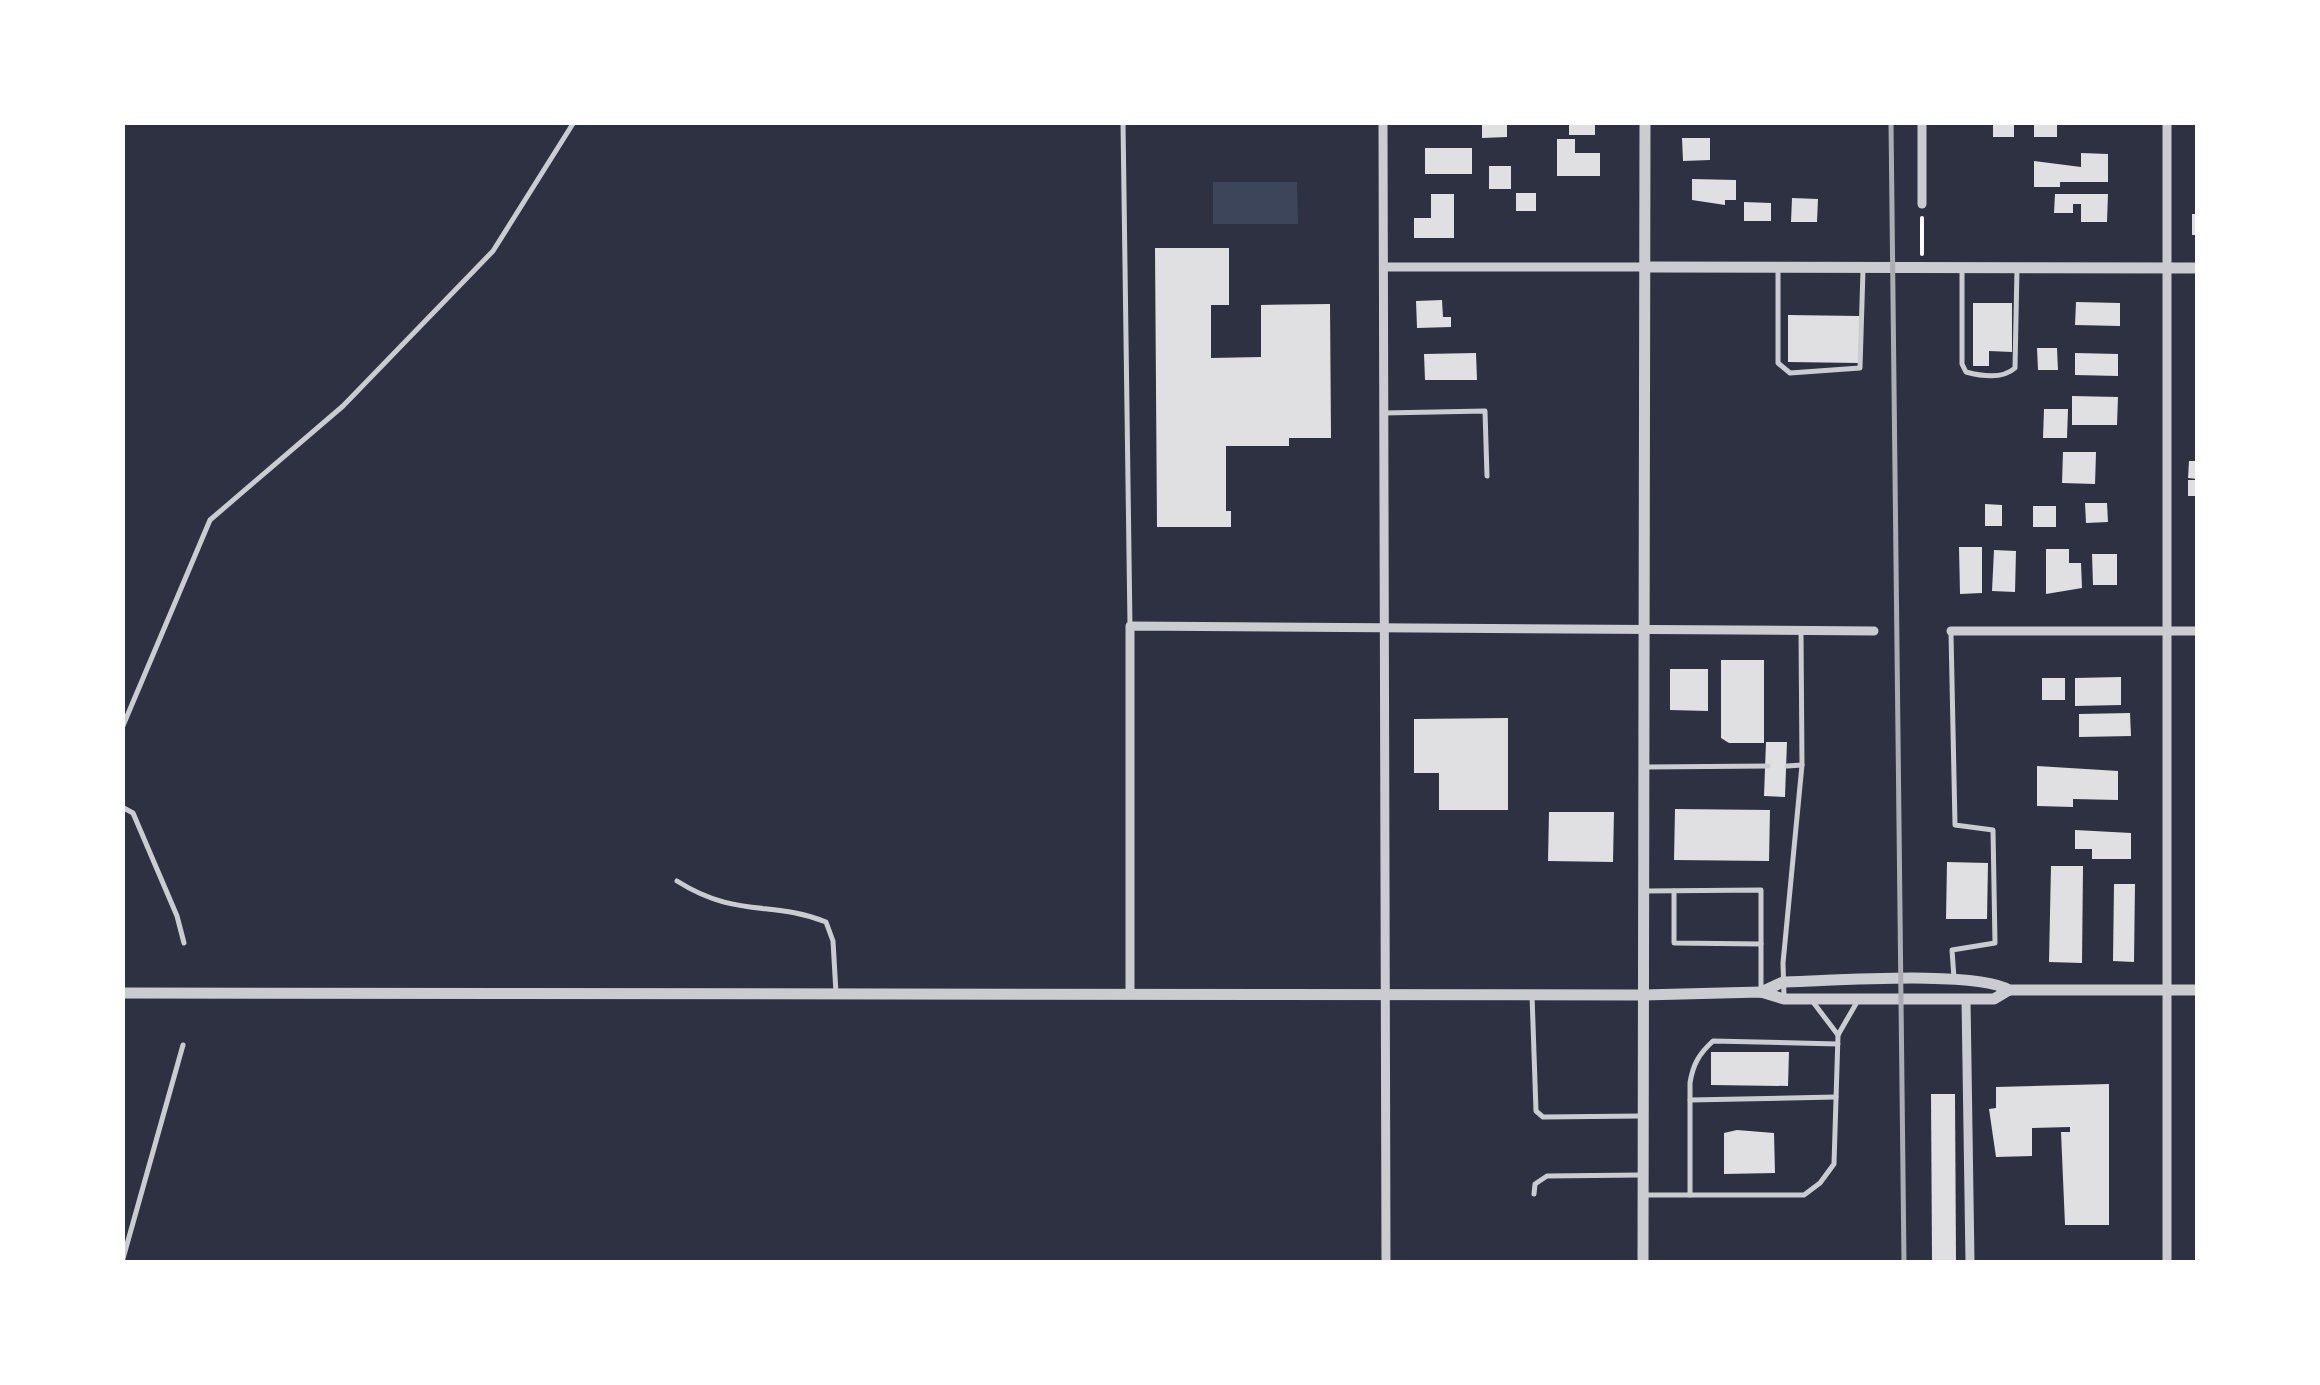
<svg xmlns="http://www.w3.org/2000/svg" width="2320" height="1385" viewBox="0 0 2320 1385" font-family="Mulish,sans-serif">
<rect width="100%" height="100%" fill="#2d3142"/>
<!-- green -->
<polygon fill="#3c4559" points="1213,182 1297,182 1298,224 1213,224"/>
<!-- building -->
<g fill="#e0e0e3">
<polygon points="1482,122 1507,122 1507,137 1482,138"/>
<rect x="1569" y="122" width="26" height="13"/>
<rect x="1993" y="122" width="21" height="15"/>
<rect x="2034" y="122" width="23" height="15"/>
<polygon points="1682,138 1710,138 1710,160 1683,161"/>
<polygon points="1557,139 1575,139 1575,153 1600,153 1600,176 1557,176"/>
<rect x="1425" y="148" width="47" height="26"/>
<polygon points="2081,153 2108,154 2108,182 2060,182 2060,187 2034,187 2034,161 2081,167"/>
<rect x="1489" y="166" width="22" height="23"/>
<polygon points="1692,179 1736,180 1736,200 1725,200 1725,205 1692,200"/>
<rect x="1516" y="193" width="20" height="18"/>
<polygon points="1431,194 1454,194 1454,238 1414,238 1414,218 1431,218"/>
<polygon points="2055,194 2108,194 2107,222 2081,222 2081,204 2073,204 2073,213 2054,213"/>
<polygon points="1792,198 1818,199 1817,222 1791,222"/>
<polygon points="1744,202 1771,203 1771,221 1744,221"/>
<rect x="2192" y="214" width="6" height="21"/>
<polygon points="1155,248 1229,248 1229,305 1211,305 1211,358 1261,357 1261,305 1330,304 1331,438 1289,438 1289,446 1226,446 1226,511 1231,511 1231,527 1157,527"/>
<polygon points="1442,300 1443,317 1451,317 1451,327 1417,328 1416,301"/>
<polygon points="2076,302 2120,303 2120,326 2075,325"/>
<polygon points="1973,303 2012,303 2012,352 1989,351 1989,366 1973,366"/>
<polygon points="1788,315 1859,316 1859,363 1788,362"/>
<polygon points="2037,348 2057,348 2058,370 2038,370"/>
<polygon points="1476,353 1477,380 1425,380 1424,354"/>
<polygon points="2075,353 2118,354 2118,376 2075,375"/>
<polygon points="2072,396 2118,397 2117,425 2072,425"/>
<polygon points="2044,409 2068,409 2067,438 2043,438"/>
<polygon points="2063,452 2096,452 2095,484 2062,483"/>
<polygon points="2189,461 2198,461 2198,479 2188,478"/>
<rect x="2188" y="480" width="10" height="16"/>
<polygon points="2085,503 2107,503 2108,522 2086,523"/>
<polygon points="1985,504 2002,505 2002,526 1985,526"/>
<rect x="2033" y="506" width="23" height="21"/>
<polygon points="1959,547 1982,547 1982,593 1960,594"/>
<polygon points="2046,549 2069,549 2069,563 2081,563 2082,588 2046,594"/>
<polygon points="1994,550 2016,551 2015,592 1992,591"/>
<polygon points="2092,554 2117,554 2117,585 2093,585"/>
<polygon points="1721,660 1764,660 1764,743 1729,743 1721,738"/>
<polygon points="1670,669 1708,669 1708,711 1670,710"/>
<polygon points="2121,677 2121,705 2075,706 2075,678"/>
<rect x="2042" y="678" width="23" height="22"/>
<polygon points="2130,713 2131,736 2079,737 2079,714"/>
<polygon points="1508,718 1508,810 1439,810 1439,773 1414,773 1414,719"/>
<polygon points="1766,742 1787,742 1785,797 1764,796"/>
<polygon points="2037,766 2118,771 2118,800 2073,799 2073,807 2037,806"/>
<polygon points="1675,809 1770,810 1769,861 1674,860"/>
<polygon points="1549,812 1614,812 1613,862 1548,861"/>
<polygon points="2075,830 2131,833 2131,859 2092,859 2092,849 2075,849"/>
<polygon points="1947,862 1988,863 1987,919 1946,919"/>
<polygon points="2051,866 2083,866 2082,963 2049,962"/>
<polygon points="2114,884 2135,884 2134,962 2113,961"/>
<polygon points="1711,1052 1789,1052 1788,1086 1711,1085"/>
<polygon points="2109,1084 2109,1225 2065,1225 2061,1132 2070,1132 2070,1127 2032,1128 2032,1156 1996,1157 1989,1109 1996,1108 1996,1087"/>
<polygon points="1931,1094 1955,1094 1956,1262 1932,1262"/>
<polygon points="1737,1130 1774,1133 1775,1173 1724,1174 1724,1133"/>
</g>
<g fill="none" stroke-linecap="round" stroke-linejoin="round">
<!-- path -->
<polyline stroke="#fff" stroke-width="4" points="1922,218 1922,254"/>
<!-- service -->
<g stroke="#caccd0" stroke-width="5">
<polyline points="1123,122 1130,626"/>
<path d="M1962,268V364L1966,372C1981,376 2003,379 2015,368L2017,268"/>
<polyline points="1778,270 1778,363 1790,373 1860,368 1863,270"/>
<polyline points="1384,413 1485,411 1487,476"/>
<polyline points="1951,633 1955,825 1993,830 1995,943 1952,950 1954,978"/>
<polyline points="122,728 210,520 343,406 493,251 574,122"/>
<polyline points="1787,766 1802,765 1801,631"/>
<polyline points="1647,767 1768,766"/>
<polyline points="122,807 133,813 177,916 184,943"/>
<path d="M677,881C737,919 772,900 826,922L833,941L836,993"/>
<polyline points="1646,891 1761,890 1761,989"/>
<polyline points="1674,891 1674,943 1761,944"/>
<polyline points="1532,995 1536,1111 1543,1117 1640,1116"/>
<polyline points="1784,996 1783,963 1802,765"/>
<polyline points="1813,1002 1838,1035"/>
<polyline points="1690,1100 1836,1097"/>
<polyline points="1534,1194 1535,1184 1547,1176 1640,1175"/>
<polyline points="1646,1195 1804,1195 1820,1183 1834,1164 1838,1035 1857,1002"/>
<path d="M1690,1195V1083C1693,1064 1699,1054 1713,1041L1838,1044"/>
<polyline points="122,1262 183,1045"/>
</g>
<!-- minor -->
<g stroke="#caccd0" stroke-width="9">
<polyline points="1383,122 1386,1262"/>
<polyline points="1922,204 1922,122"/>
<polyline points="1384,267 1646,267"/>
<polyline points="1951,631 2198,631"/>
<polyline points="1130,992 1130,626 1874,631"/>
<polyline points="1966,999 1970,1262"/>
<polyline points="2167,1262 2167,122"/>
</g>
<!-- tertiary -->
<g stroke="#caccd0" stroke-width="11">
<polyline points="1646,267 2198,268"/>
<path d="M1761,992L1783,982C1830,981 1977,970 2009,990H2198"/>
<polyline points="122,993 1643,995 1761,992 1784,999 1994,999 2009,990"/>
<polyline points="1643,1262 1645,122"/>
</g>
<!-- rail -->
<polyline stroke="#abadb3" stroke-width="5" points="1891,122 1904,1262"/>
</g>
<!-- border -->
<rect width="2320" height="1385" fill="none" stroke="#ffffff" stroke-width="250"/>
</svg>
